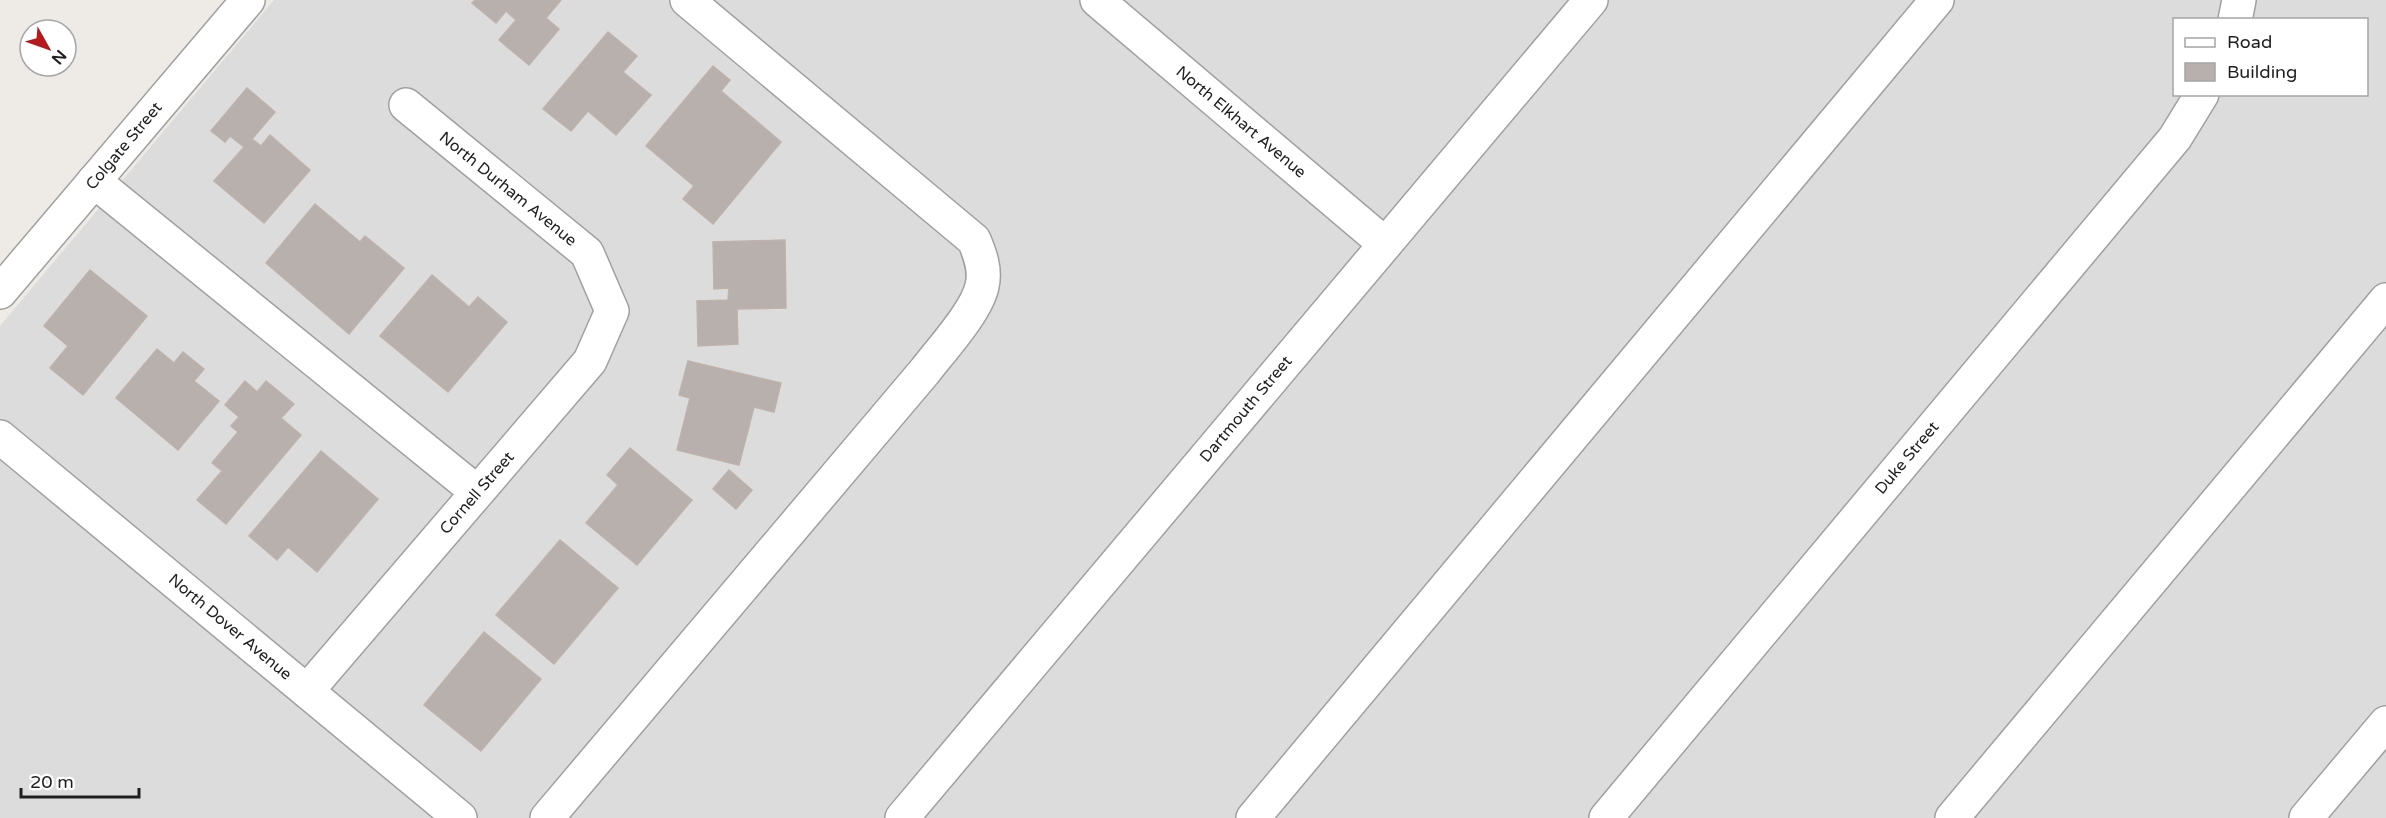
<svg xmlns="http://www.w3.org/2000/svg" width="2386" height="818" viewBox="0 0 2386 818" font-family="'Varela Round',sans-serif">
<rect width="100%" height="100%" fill="#eeebe6"/>
<!-- residential -->
<path fill="#dcdcdc" fill-rule="evenodd" d="M274,0H2386V818H0V326ZM2174,20H2366V94H2174Z"/>
<!-- building -->
<g fill="#b7b0ac" stroke="#beb2aa" stroke-width="1.5">
<polygon points="475,0 561,0 546,18 559,29 529,65 499,40 516,20 506,11 496,23 472,3"/>
<polygon points="608,32 637,56 623,72 651,95 616,135 588,111 571,131 543,109"/>
<polygon points="713,66 730,80 721,91 781,142 713,224 683,199 694,186 646,146"/>
<polygon points="247,88 275,112 252,139 261,146 270,135 310,170 264,223 214,181 244,147 230,136 225,142 211,131"/>
<polygon points="315,204 360,242 365,236 404,268 349,334 266,263"/>
<polygon points="785,240 786,308 737,309 738,344 698,346 697,301 728,300 729,288 714,289 713,242"/>
<polygon points="90,270 147,316 83,395 50,368 68,346 44,326"/>
<polygon points="432,275 469,307 478,297 507,322 448,392 380,336"/>
<polygon points="157,349 174,363 183,352 204,369 194,381 219,401 178,450 116,398"/>
<polygon points="688,361 781,383 774,412 754,407 739,465 677,450 690,398 679,395"/>
<polygon points="245,381 257,392 266,381 294,404 281,418 301,435 226,524 197,500 222,471 212,463 238,432 231,426 239,417 225,405"/>
<polygon points="630,448 692,500 637,565 586,523 618,485 607,475"/>
<polygon points="321,451 378,499 317,572 288,547 277,560 249,536"/>
<polygon points="729,470 752,490 736,509 713,489"/>
<polygon points="560,540 618,588 554,664 496,615"/>
<polygon points="484,632 541,679 481,751 424,705"/>
</g>
<g fill="none" stroke-linecap="round" stroke-linejoin="round">
<defs>
<g id="minor">
<polyline points="1097,0 1385,244"/>
<polyline points="2235,20 2239,0"/>
<polyline points="94,181 477,492"/>
<polyline points="0,292 248,0"/>
<polyline points="0,437 460,818"/>
<polyline points="307,691 590,361 612,311 587,253 406,105"/>
<path d="M547,818L925,371C941,350 977,311 982,286C986,270 980,254 974,240L687,0"/>
<polyline points="902,818 1591,0"/>
<polyline points="1253,818 1937,0"/>
<polyline points="1606,818 2175,138 2202,94"/>
<polyline points="1952,818 2386,300"/>
<polyline points="2306,818 2386,723"/>
</g>
</defs>
<!-- minor casing -->
<use href="#minor" stroke="#a0a0a0" stroke-width="36"/>
<!-- minor -->
<use href="#minor" stroke="#fff" stroke-width="33"/>
</g>
<g text-anchor="middle" dominant-baseline="central" stroke-width="4.5" stroke-linejoin="round" paint-order="stroke">
<!-- street labels -->
<g font-size="16" fill="#1f1f1f" stroke="#fff">
<text transform="translate(1241 122) rotate(40)">North Elkhart Avenue</text>
<text transform="translate(124 146) rotate(-50)">Colgate Street</text>
<text transform="translate(508 189) rotate(39)">North Durham Avenue</text>
<text transform="translate(1246 409) rotate(-50)">Dartmouth Street</text>
<text transform="translate(1907 458) rotate(-50)">Duke Street</text>
<text transform="translate(477 493) rotate(-49)">Cornell Street</text>
<text transform="translate(230 627) rotate(40)">North Dover Avenue</text>
</g>
</g>
<!-- legend -->
<rect x="2173" y="18" width="195" height="78" fill="#ffffff" stroke="#a5a5a5" stroke-width="1.5"/>
<rect x="2185" y="38" width="30" height="9" fill="#ffffff" stroke="#a5a5a5" stroke-width="1.5"/>
<text x="2227" y="48" font-size="18" fill="#1f1f1f">Road</text>
<rect x="2185" y="63" width="30" height="18" fill="#b7b0ac" stroke="#a5a5a5" stroke-width="1.5"/>
<text x="2227" y="78" font-size="18" fill="#1f1f1f">Building</text>
<!-- north arrow -->
<g transform="translate(48 48) rotate(130)"><circle r="28" fill="#ffffff" stroke="#a5a5a5" stroke-width="1.5"/>
<path d="M0-4.5L10 22L0 15L-10 22Z" fill="#b4191d"/>
<text y="-9" font-size="16" font-weight="bold" text-anchor="middle" fill="#1f1f1f">N</text>
</g>
<!-- scale -->
<path d="M21 788v9h118v-9" fill="none" stroke="#1f1f1f" stroke-width="3"/>
<text x="30" y="788" font-size="18" fill="#1f1f1f" stroke="#ffffff" stroke-width="4.5" paint-order="stroke">20 m</text>
</svg>
